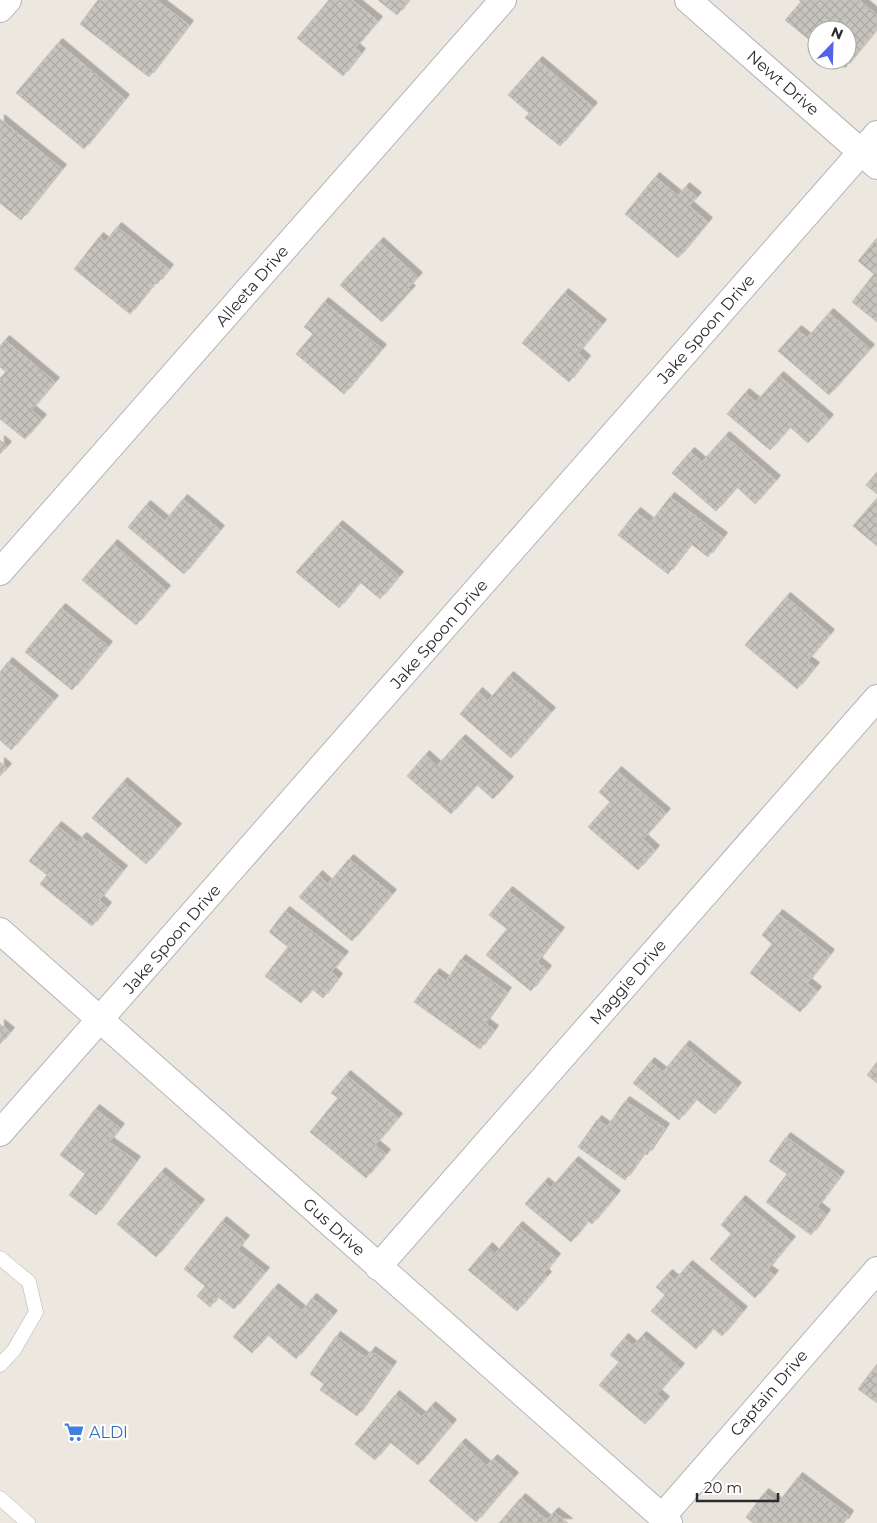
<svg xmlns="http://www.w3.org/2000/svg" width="877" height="1523" viewBox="0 0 877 1523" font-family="Montserrat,sans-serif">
<defs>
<pattern id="building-cross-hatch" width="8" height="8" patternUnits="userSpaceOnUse" patternTransform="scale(1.25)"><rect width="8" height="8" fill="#c7c4be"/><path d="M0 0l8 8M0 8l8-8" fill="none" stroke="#aba9a3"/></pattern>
<filter id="shadow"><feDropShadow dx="4.5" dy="-4.5" stdDeviation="0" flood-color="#0004"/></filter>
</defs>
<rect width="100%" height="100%" fill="#ece7df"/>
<!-- building -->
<g fill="url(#building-cross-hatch)" stroke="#c7c3b9" filter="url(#shadow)">
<polygon points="98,0 156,0 189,25 149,77 80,24"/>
<polygon points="329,0 352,0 378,21 355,48 361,53 343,76 297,38"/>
<polygon points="378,0 409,0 397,15"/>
<polygon points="799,0 859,0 877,15 877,29 845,68 835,60 847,60 847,30 817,30 817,46 785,20 801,2"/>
<polygon points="58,43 125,99 84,149 16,93"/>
<polygon points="538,61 593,107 560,146 525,118 529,113 508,95"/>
<polygon points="0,119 62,169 21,220 0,203"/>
<polygon points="655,177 678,196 685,187 697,197 689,206 708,222 678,258 625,214"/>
<polygon points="117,227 169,269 157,284 155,283 130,314 74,269 99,237 105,242"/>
<polygon points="876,239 877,240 877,322 852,302 874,274 858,261"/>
<polygon points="379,242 418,277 408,288 411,290 382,322 340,285"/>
<polygon points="564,293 602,324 578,353 586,360 569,382 522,343"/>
<polygon points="324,302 382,349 344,394 296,354 313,334 304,327"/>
<polygon points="829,313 870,349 829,395 778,351 797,330 807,338"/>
<polygon points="5,340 55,382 31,410 42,419 25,439 0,419 0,378 6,372 0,367 0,346"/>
<polygon points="779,376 829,419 808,443 790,427 770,450 727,414 745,393 756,402"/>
<polygon points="725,436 776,480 755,504 737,487 716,511 672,473 690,452 702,462"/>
<polygon points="0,440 7,446 0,454"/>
<polygon points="877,472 877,494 866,485"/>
<polygon points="670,497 723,537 708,557 691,544 668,574 618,535 636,512 650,523"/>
<polygon points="877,498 877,546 853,526"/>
<polygon points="183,499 220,530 184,574 128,527 146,505 165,521"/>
<polygon points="338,525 399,576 380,599 360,582 339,608 296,572"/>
<polygon points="113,544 166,590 136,625 82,580"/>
<polygon points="786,597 830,634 807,661 815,667 797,689 745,645"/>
<polygon points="61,608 108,646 72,690 25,652"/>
<polygon points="8,662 54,700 11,750 0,740 0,672"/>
<polygon points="509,676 551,712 511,758 460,714 478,692 488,701"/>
<polygon points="461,739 509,781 493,799 477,785 451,814 407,776 425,755 437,766"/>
<polygon points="0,762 7,768 0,776"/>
<polygon points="617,771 666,813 643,839 655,850 638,870 588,827 610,802 599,792"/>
<polygon points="123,782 177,828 146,864 92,818"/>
<polygon points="57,826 77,842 82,837 123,870 99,900 107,907 92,926 40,884 47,875 29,861"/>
<polygon points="349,859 392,894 352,941 299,897 318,875 328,884"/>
<polygon points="508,891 560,932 537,962 547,970 531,991 486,955 507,929 489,915"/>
<polygon points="285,911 344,956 331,972 338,978 323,998 312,989 301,1003 265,976 288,947 269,932"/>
<polygon points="778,914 830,954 807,983 817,991 800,1012 750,973 772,944 762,935"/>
<polygon points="461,959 507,992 485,1023 494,1030 480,1049 414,1002 435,973 446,981"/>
<polygon points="0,1024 10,1032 0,1044"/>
<polygon points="685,1045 737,1087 715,1114 696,1099 679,1120 633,1083 650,1062 663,1072"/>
<polygon points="877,1062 877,1083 867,1075"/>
<polygon points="346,1075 398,1118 375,1145 386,1154 366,1178 310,1132 338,1098 331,1093"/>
<polygon points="625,1101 665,1128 647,1155 644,1153 625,1180 578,1147 597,1120 607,1127"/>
<polygon points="95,1109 120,1128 109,1142 136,1161 96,1215 69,1195 85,1174 60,1155"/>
<polygon points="786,1137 840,1176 817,1207 826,1214 811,1235 766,1202 787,1174 769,1161"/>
<polygon points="574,1161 616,1195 592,1224 588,1221 571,1242 525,1204 544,1182 551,1188"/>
<polygon points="161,1172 200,1204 156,1257 117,1224"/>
<polygon points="741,1200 791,1241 767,1270 774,1275 755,1298 710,1259 731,1234 721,1225"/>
<polygon points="222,1221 245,1240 237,1250 265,1272 234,1309 218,1297 210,1307 197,1296 205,1286 184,1269"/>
<polygon points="518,1226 556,1258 544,1273 547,1276 517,1311 468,1270 488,1247 495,1254"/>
<polygon points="688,1265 743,1311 722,1336 713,1328 696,1349 651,1311 665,1295 656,1287 668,1274 675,1280"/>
<polygon points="274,1288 302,1311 312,1298 333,1315 296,1359 268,1335 252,1353 233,1337"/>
<polygon points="336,1336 366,1358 371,1351 392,1366 357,1416 320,1390 324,1384 310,1374"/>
<polygon points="642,1336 680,1368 657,1394 665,1401 645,1424 599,1385 619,1362 610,1355 624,1338 633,1346"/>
<polygon points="877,1364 877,1403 858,1389"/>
<polygon points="395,1395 422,1417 431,1406 452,1424 418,1465 390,1442 375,1460 355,1444"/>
<polygon points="461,1443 487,1466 493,1459 514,1477 476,1522 429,1481"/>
<polygon points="798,1477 849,1515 844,1523 753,1523 746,1517 764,1493 778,1503"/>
<polygon points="521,1498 547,1520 554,1512 568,1523 499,1523"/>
</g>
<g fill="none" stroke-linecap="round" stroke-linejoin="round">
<defs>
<g id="service">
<polyline points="0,1258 29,1282 36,1312 14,1350 0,1365"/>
<polyline points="0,1498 28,1523"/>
</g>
<g id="minor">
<polyline points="688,0 877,166"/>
<polyline points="0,9 8,0"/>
<polyline points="0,572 503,0"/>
<polyline points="0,931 669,1523"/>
<polyline points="0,1133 877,134"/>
<polyline points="378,1267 877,698"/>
<polyline points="662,1517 877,1270"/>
</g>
</defs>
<!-- service casing -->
<use href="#service" stroke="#b3b4bd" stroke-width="15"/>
<!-- minor casing -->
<use href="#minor" stroke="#b3b4bd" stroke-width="28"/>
<!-- service -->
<use href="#service" stroke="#fff" stroke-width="14"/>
<!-- minor -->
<use href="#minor" stroke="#fff" stroke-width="26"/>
</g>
<!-- icons -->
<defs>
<symbol id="supermarket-bare" viewBox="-9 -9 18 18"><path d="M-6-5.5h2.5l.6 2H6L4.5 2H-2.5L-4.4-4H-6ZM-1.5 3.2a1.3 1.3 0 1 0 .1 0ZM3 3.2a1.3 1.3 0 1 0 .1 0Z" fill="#3f7fe0" stroke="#fff" stroke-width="2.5" paint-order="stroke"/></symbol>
</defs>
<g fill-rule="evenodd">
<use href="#supermarket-bare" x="60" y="1418" width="28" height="28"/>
</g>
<g text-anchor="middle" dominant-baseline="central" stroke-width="4.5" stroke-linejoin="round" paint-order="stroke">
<!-- street labels -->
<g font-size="16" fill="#2b2b2b" stroke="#fff">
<text transform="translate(783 83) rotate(41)">Newt Drive</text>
<text transform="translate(252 286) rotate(-49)">Alleeta Drive</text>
<text transform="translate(706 329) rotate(-49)">Jake Spoon Drive</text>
<text transform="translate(439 634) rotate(-49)">Jake Spoon Drive</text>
<text transform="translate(172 939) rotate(-49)">Jake Spoon Drive</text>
<text transform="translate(628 982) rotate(-49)">Maggie Drive</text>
<text transform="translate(334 1227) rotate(42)">Gus Drive</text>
<text transform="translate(769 1393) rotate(-49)">Captain Drive</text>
</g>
<!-- shop labels -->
<g font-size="16" fill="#366cbe" stroke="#fff" text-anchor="start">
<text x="89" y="1432">ALDI</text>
</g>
</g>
<!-- north arrow -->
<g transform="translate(832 45) rotate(23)"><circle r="24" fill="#ffffff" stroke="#aaaaaa"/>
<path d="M0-4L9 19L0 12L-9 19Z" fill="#5263e6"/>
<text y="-8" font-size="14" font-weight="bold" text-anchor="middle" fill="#2b2b2b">N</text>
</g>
<!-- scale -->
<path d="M697 1493v8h81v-8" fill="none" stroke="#2b2b2b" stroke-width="2.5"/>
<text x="704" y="1493" font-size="15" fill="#2b2b2b" stroke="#ffffff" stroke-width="4" paint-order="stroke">20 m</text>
</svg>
